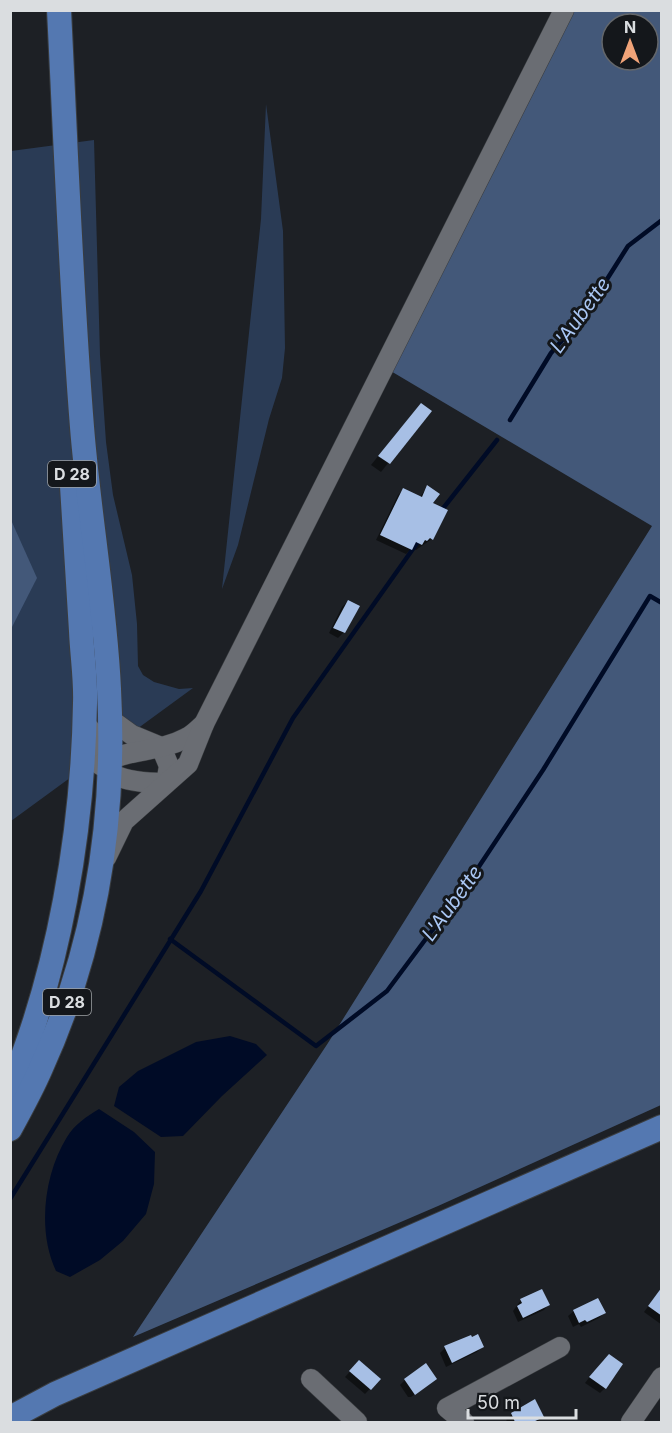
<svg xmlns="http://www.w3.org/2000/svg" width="672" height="1433" viewBox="0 0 672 1433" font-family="Inter,sans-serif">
<rect width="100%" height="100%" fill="#1d2025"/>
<!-- green -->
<g fill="#2a3b55">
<polygon points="266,104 283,231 285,348 282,378 269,419 238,545 222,589 261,219"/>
<polygon points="94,140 100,355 106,442 113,495 132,575 137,624 138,666 143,675 154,682 179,689 193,688 11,821 11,151"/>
</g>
<!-- forest -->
<g fill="#435879" fill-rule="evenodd">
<path d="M569,11H661V1105L438,1206L133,1337L328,1043L652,526L384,367ZM612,24H648V60H612Z"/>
<polygon points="11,520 37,578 11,629 10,629"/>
</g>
<!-- water -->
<g fill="#000b26">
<polygon points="230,1036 256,1044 267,1055 222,1096 183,1136 161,1137 114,1106 119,1087 138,1071 196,1042"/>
<path d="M99,1109L134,1132L155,1152L154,1184L146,1214L123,1241L100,1260L70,1277L56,1271C37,1231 44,1174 67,1137C74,1125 87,1116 99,1109Z"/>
</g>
<!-- shadow -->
<g fill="#0007">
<polygon points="430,411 381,472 371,465 413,413"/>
<polygon points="427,487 431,504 432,539 416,550 412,548 406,554 376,540 398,495 403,490 420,497"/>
<polygon points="348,601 344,632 338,638 329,633 342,607"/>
<polygon points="662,1288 662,1325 644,1312"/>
<polygon points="521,1300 548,1305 544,1310 518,1322 513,1311"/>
<polygon points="574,1311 604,1313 599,1318 581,1327 579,1324 573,1327 568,1316"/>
<polygon points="482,1347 477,1352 446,1367 440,1353 445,1348"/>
<polygon points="609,1356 605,1388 600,1393 585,1383 592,1374"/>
<polygon points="359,1362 379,1379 365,1394 345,1377"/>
<polygon points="405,1380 430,1384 411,1397 408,1397 400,1385"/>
<polygon points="534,1401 542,1417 537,1422 508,1422 506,1420 512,1414"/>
</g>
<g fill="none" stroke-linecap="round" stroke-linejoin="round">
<!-- stream -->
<g stroke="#000b26" stroke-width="4.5">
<polyline points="510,420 551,353 585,314 628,246 662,220"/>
<polyline points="441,511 497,440"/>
<polyline points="170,939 316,1046 387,991 472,877 543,770 650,596 662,603"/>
<polyline points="10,1199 201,891 293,718 420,539"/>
</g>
</g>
<!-- building -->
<g fill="#a7bfe5">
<polygon points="421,403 432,411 390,464 378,456"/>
<polygon points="427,485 440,494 433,503 448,510 433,540 430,538 427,541 425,540 422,545 416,542 412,550 380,535 403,488 422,497"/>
<polygon points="348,600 360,606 345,633 333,628"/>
<polygon points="662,1287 662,1316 648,1306"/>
<polygon points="542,1289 550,1305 523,1318 517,1306 522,1303 520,1299"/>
<polygon points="598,1298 606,1313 587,1322 585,1320 579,1323 573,1310"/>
<polygon points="478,1334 484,1347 452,1363 444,1346 471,1335 472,1337"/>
<polygon points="609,1354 623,1364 606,1389 589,1377"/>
<polygon points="359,1360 381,1379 371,1390 349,1371"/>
<polygon points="426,1363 437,1379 415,1395 404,1379"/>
<polygon points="535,1399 544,1417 533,1422 515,1422 511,1413"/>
</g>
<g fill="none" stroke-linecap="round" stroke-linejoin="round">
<defs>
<g id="minor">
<path d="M90,729C91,778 126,783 166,783L169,766L161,747L132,735L110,719"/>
<path d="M100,765C127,748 158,753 186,738C193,735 198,729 204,724"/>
<polyline points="106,858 124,821 188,764 204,724 564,10"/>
<polyline points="311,1379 357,1422"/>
<polyline points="464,1422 447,1408 560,1347"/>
<polyline points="631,1422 662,1377"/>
</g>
<g id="major">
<path d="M10,1089C59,972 83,830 85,703C86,680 82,655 81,631C78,583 75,534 72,486"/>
<path d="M10,1129C21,1109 32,1089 41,1068C96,947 116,822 109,689C105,602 89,515 82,427C71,289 66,149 59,10"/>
<polyline points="10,1418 55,1394 662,1127"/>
</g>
</defs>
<!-- minor casing -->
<use href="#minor" stroke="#3a3d40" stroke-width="21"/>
<!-- major casing -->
<use href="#major" stroke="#3a3d40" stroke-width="26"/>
<!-- minor -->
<use href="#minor" stroke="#6a6d73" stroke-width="20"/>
<!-- major -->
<use href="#major" stroke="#5478b1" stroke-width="24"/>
</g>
<g text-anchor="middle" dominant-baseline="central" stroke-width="6" stroke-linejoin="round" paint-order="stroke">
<!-- shield labels -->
<g fill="#14171b" stroke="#9fa2a5" stroke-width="1.5">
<rect x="48" y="461" width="48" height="26" rx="4.5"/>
<rect x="43" y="989" width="48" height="26" rx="4.5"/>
</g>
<g font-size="16" font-weight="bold" fill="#dadde0">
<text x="72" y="474">D 28</text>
<text x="67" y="1002">D 28</text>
</g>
<!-- water labels -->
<g font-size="20" font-style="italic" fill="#aac7f4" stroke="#14171b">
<text transform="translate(580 315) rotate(-54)">L'Aubette</text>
<text transform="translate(452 903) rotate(-54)">L'Aubette</text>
</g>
</g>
<!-- border -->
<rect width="672" height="1433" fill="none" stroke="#dadde0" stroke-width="24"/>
<!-- north arrow -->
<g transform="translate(630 42)"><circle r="28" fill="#14171b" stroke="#63666a" stroke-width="1.5"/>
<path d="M0-4.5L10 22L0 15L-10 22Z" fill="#f0a378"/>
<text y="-9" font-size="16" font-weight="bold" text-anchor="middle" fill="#dadde0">N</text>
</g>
<!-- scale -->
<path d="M468 1409v9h108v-9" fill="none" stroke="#dadde0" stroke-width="3"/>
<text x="477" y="1409" font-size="18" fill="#dadde0" stroke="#14171b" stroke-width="4.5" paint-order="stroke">50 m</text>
</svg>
